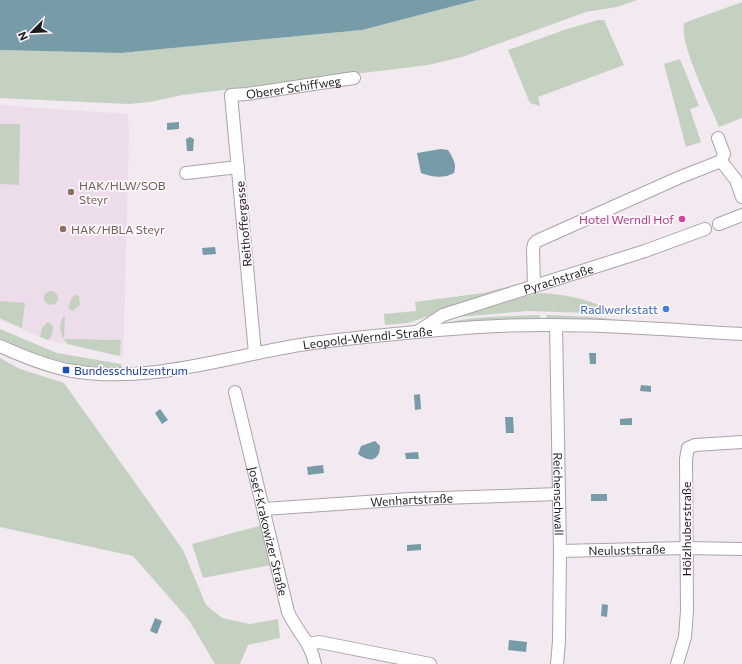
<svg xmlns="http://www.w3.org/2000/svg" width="742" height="664" viewBox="0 0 742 664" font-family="Commissioner,sans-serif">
<rect width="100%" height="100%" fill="#f2e9f1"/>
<!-- built -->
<polygon fill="#edddeb" points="0,105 128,114 129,137 123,357 48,340 0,320"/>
<!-- green -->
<g fill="#c4d1c1">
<polygon points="477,0 637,0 617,7 586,12 462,57 428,65 182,95 150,102 128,104 0,98 0,50 121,53 362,30"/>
<path d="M742,2V118L719,127C710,104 679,44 684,23Z"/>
<polygon points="598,20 604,20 624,65 538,97 540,106 530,103 508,50 567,29"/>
<polygon points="680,59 699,106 690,109 701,142 686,147 664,64"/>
<polygon points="0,124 20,124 19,185 0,184"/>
<polygon points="521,283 506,290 408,323 385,325 384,314 416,311 415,302 483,293"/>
<circle cx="51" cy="298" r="7"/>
<path d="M541,293C569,294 594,301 619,314L528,311L450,318L526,296Z"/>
<polygon points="75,295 79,296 80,305 73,311 68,308 71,299"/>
<polygon points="0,301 25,303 22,328 0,318"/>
<path d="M65,315L64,339L121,340L120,354L119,356L68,344C60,336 57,324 65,315Z"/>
<path d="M539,315L541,318L444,325C456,316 522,316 539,315Z"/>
<polygon points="547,315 593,317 619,320 546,318"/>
<path d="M48,322L53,326C53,331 53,336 48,340L40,337L42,328Z"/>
<polygon points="0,329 57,353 121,364 122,369 67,364 38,357 0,340"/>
<polygon points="0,358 20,369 64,383 183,550 206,605 222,618 250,624 278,619 280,638 248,645 240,664 215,664 189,620 133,556 0,527"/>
<polygon points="262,525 271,565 203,578 192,544"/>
</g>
<!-- water -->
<g fill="#779ba7">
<polygon points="0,0 477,0 362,30 121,53 0,50"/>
<polygon points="179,122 179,129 167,130 167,123"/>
<polygon points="190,137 194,139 193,151 187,151 186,139"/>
<path d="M441,149L448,150C453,158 457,164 454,173C443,179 432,177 421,173L417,153Z"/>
<polygon points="215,247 216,254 203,255 202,248"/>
<polygon points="589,353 596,353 596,364 590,364"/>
<polygon points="641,385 651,386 651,392 640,391"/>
<polygon points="420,394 421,409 415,410 414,395"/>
<polygon points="160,409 168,420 162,424 155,413"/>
<polygon points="505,417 513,417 514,433 506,433"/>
<polygon points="632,418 632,425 620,425 620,419"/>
<path d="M375,441L380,446C380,461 369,463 358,454L361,446Z"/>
<polygon points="418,452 419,459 406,459 405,453"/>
<polygon points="323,465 324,473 308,475 307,467"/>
<rect x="591" y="494" width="16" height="7"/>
<polygon points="421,544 421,550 407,551 407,545"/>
<polygon points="602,604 608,605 607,617 601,616"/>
<polygon points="155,618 162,621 157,634 150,631"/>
<polygon points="509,640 527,642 526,652 508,650"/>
</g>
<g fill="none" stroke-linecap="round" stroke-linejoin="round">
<defs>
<g id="minor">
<polyline points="718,138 724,154 721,161 736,180 742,197"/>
<polyline points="186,173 238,167"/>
<polyline points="719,224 742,215"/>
<polyline points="534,285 533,249 534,244 537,241 678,178 721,161"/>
<path id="s1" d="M556,325L560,551L559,641L557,664"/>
<path id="s2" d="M417,332L443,315L645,251L705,229"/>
<path id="s3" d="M0,346C22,356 44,365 67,370C151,386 232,354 313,343C368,336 424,331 478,327C566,321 654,329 742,334"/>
<path id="s4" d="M255,353L231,95L247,94L354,78"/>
<path id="s5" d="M235,392L288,612C297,632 311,642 315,664"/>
<path id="s6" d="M264,509L410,499L559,494"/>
<path id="s7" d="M560,551L686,548L742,549"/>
<polyline points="309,644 319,642 430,664"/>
<polyline points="677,664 685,637 687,611 686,459 688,448 695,445 742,442"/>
</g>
</defs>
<!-- minor casing -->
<use href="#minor" stroke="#aba3aa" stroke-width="14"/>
<!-- minor -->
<use href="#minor" stroke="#fff" stroke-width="12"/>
</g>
<!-- markers -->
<g fill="#8d6e63" stroke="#fef7fd" stroke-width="1.5">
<circle cx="71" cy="192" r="4"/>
<circle cx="63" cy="229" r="4"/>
</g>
<circle fill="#d1479c" stroke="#fef7fd" stroke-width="1.5" cx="682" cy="219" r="4"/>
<circle fill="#3f7fe0" stroke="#fef7fd" stroke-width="1.5" cx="666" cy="309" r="4"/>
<rect fill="#1a4fb4" stroke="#fef7fd" stroke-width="1.5" x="62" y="366" width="8" height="8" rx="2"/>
<g text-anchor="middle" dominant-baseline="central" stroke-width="3.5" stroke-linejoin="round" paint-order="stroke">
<!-- street labels -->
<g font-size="12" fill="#1f1c1f" stroke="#fef7fd">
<text stroke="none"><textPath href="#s4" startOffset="322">Oberer Schiffweg</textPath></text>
<text transform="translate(243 224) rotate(-95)">Reithoffergasse</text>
<text stroke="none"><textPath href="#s2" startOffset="152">Pyrachstraße</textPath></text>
<text stroke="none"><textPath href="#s3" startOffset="375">Leopold-Werndl-Straße</textPath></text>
<text stroke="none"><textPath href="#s1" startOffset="169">Reichenschwall</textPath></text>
<text stroke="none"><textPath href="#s6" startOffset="148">Wenhartstraße</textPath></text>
<text transform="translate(686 529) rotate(-90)">Hölzlhuberstraße</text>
<text stroke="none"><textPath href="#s5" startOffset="143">Josef-Krakowizer Straße</textPath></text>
<text stroke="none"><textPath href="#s7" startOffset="67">Neuluststraße</textPath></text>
</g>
<!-- education labels -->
<g font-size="12" fill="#785e54" stroke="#fef7fd" text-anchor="start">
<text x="79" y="185">HAK/HLW/SOB<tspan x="79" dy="14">Steyr</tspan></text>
<text x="71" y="229">HAK/HBLA Steyr</text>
</g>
<!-- hotel labels -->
<g font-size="12" fill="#b23c85" stroke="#fef7fd" text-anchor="end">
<text x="674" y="219">Hotel Werndl Hof</text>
</g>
<!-- shop labels -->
<g font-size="12" fill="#366cbe" stroke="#fef7fd" text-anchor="end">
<text x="658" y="309">Radlwerkstatt</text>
</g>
<!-- transit labels -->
<g font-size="12" fill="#164399" stroke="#fef7fd" text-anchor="start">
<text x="74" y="370">Bundesschulzentrum</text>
</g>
</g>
<!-- north arrow -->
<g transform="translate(32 32) rotate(246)" stroke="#fef7fd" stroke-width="3" paint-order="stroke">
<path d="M0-3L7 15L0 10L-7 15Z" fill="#1f1c1f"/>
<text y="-6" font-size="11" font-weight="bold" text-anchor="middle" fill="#1f1c1f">N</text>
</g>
</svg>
